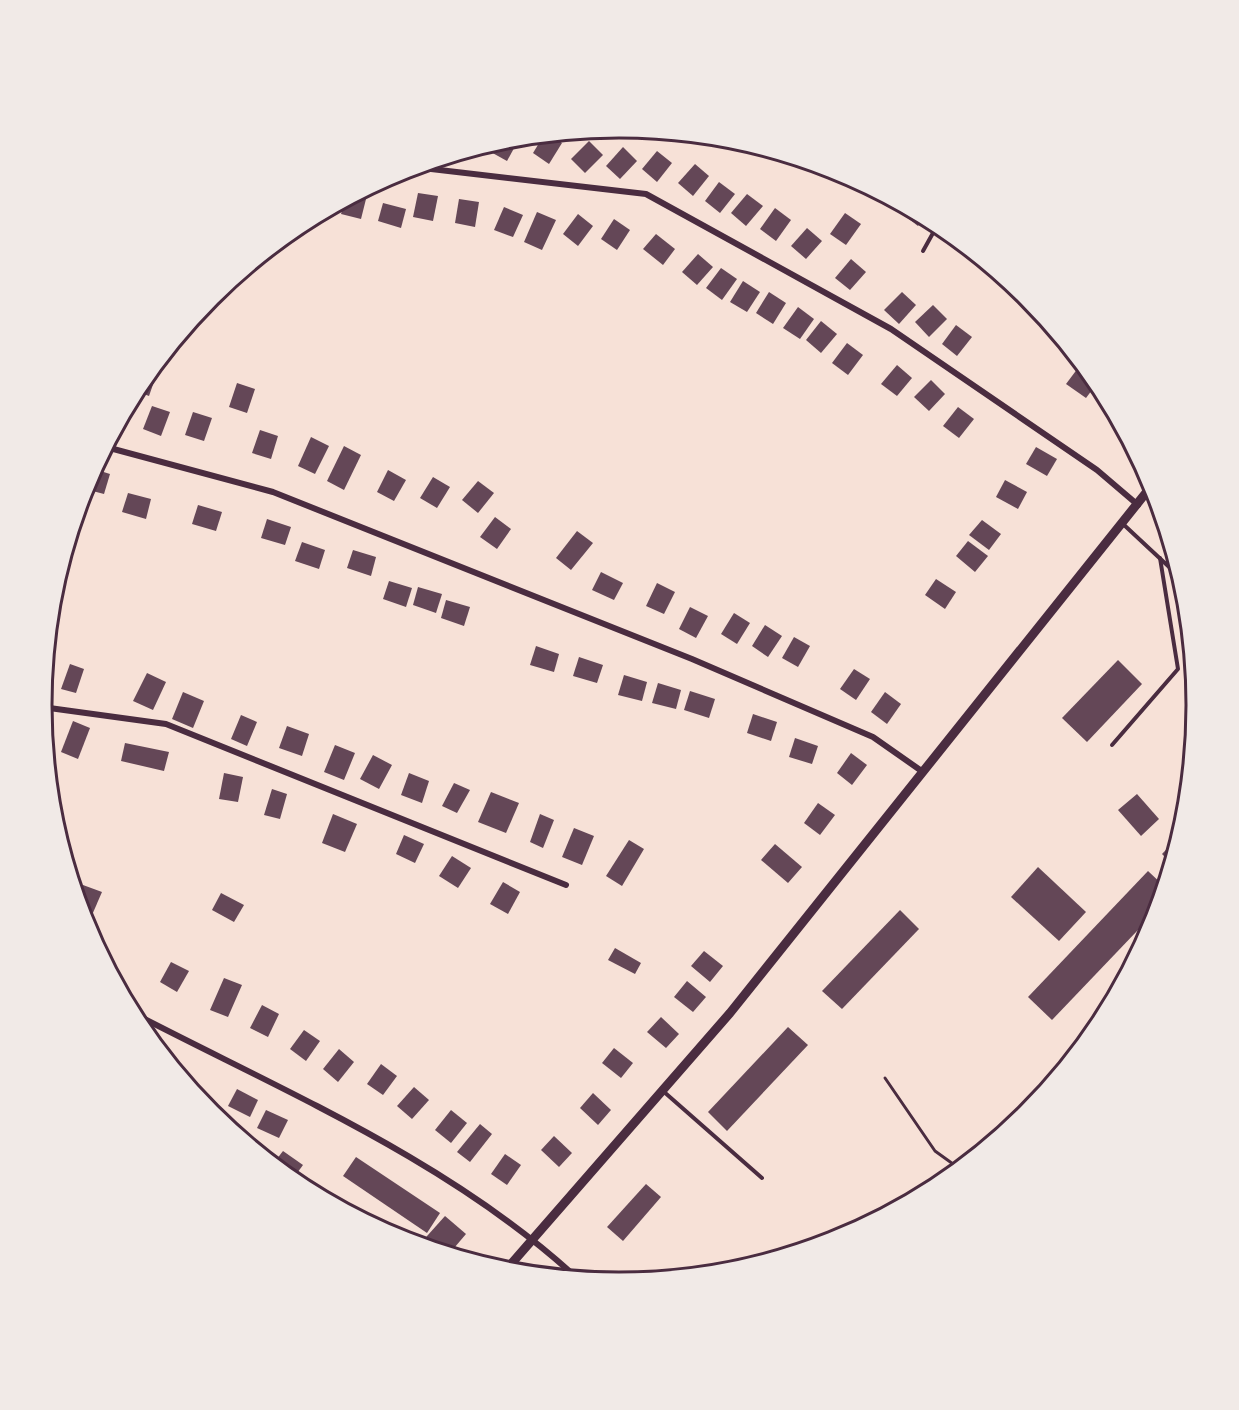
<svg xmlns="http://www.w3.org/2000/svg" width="1239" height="1410" viewBox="0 0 1239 1410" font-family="'Golos Text',sans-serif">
<rect width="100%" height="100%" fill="#f7e1d7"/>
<!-- building -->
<g fill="#644757">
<polygon points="549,134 562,143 549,164 533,153 544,135"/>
<polygon points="518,138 519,139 507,161 489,151 494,142"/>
<polygon points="589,141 603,155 585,173 571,159"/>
<polygon points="623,147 637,161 620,179 606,166"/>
<polygon points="657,151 672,163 657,182 642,169"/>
<polygon points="695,164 709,176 693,196 678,183"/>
<polygon points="719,182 735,194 720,213 705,201"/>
<polygon points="359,193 367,195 361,219 341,214 345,200"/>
<polygon points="418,193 438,196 433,221 413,217"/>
<polygon points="747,194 763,206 746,226 731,213"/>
<polygon points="459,199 479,202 475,227 455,223"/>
<polygon points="896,201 925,217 918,226 892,206"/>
<polygon points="383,203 406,209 401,228 378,221"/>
<polygon points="504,207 523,215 513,237 494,230"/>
<polygon points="775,208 791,220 776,241 760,229"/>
<polygon points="537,212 556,220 542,250 524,242"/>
<polygon points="845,213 861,224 846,245 830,234"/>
<polygon points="578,214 593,226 578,246 563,234"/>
<polygon points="614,219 630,230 617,250 601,239"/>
<polygon points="807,228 822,241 806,259 791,246"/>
<polygon points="656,234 675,249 663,265 643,249"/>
<polygon points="698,254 713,267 697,285 682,272"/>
<polygon points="851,259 866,272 850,290 835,278"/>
<polygon points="721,268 737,279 722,300 706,288"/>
<polygon points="743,281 760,292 747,312 730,302"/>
<polygon points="769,292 786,303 773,324 756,313"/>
<polygon points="902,292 916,305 899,324 884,310"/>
<polygon points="933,305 947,319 929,337 915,322"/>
<polygon points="798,307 814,319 800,339 783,328"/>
<polygon points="1045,318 1061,337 1058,341 1039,325"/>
<polygon points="821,321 837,334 821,353 806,340"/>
<polygon points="956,325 972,337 957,356 942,344"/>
<polygon points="847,343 863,355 848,375 832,363"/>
<polygon points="897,365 912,378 897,396 881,384"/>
<polygon points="1078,368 1098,382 1086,398 1066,384"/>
<polygon points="151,370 157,373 149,396 136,391"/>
<polygon points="931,380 945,394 929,411 914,397"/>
<polygon points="237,383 255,389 247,413 229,407"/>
<polygon points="152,406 170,412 161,436 143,429"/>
<polygon points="958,407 974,419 959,438 943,426"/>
<polygon points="193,412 212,418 204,441 185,435"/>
<polygon points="260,430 278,436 271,459 252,453"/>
<polygon points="311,437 329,446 315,474 298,466"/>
<polygon points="344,446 361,455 344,490 327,481"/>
<polygon points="1036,447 1057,459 1047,476 1026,464"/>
<polygon points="94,469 110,474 104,494 85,489"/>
<polygon points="388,470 406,480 394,501 377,492"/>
<polygon points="433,477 450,487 437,508 420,498"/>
<polygon points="1005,480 1027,492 1018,509 996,497"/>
<polygon points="478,481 494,493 478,513 462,500"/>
<polygon points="128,493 151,499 146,519 122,512"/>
<polygon points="198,505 222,512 216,531 192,524"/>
<polygon points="495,517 511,529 497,549 480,537"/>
<polygon points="267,519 291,527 285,545 261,538"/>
<polygon points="982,520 1001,534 989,550 969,535"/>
<polygon points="577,531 593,543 571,570 556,558"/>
<polygon points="968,541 988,556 975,572 956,556"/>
<polygon points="302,542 325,550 319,569 295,561"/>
<polygon points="353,550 376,557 371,576 347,568"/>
<polygon points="601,572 623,583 614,600 592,590"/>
<polygon points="936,579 956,592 945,609 925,595"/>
<polygon points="389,581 412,588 406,607 383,599"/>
<polygon points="657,583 675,592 664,614 646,606"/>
<polygon points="418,587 442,594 436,613 413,605"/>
<polygon points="446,600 470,607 464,626 441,618"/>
<polygon points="690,607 708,616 696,638 679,629"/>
<polygon points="734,613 750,623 737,644 721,634"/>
<polygon points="765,625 782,636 768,657 752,646"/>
<polygon points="794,637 810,646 798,667 782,658"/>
<polygon points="536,646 559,654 554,672 530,665"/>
<polygon points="579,657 603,665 597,683 573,676"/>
<polygon points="1118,660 1142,684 1087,742 1062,718"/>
<polygon points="70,664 84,669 76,693 61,689"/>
<polygon points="854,669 870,679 856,700 840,689"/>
<polygon points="147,673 166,682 153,710 133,701"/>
<polygon points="624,675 647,682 642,701 618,695"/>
<polygon points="658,683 681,690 676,709 652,703"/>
<polygon points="690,691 715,699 709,718 684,710"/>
<polygon points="183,692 204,701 193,728 172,719"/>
<polygon points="885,692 901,704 887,724 871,712"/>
<polygon points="753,714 777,722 771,741 747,733"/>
<polygon points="241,715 257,722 247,746 231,739"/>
<polygon points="73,721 90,728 78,759 61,752"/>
<polygon points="287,726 309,734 302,756 279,748"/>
<polygon points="795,738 818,746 812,764 789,757"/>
<polygon points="125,743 169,752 164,771 121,761"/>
<polygon points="335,745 355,753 344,780 324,772"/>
<polygon points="851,753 867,765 852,785 837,773"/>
<polygon points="373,755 392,765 379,789 360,779"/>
<polygon points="224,773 243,777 238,802 219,799"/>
<polygon points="409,773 429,781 422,803 401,795"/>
<polygon points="454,783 470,790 457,813 442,806"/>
<polygon points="272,789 287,794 280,819 264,815"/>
<polygon points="491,792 519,803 506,833 478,822"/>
<polygon points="1137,794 1159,819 1141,836 1118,810"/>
<polygon points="818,803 835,815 820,835 804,823"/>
<polygon points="333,814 357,824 345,852 322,843"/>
<polygon points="540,814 554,820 543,848 530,842"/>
<polygon points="574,828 594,836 582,865 562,857"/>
<polygon points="1181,834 1178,843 1172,864 1162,854"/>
<polygon points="404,835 424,844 415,863 396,854"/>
<polygon points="629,840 644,849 622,886 606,876"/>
<polygon points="775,844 802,867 788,883 761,860"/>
<polygon points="452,856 471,868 458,888 439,876"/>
<polygon points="1038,867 1086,912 1059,941 1011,897"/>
<polygon points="1148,871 1165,887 1159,908 1052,1020 1028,997"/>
<polygon points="503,882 520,892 508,914 490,904"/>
<polygon points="83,885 102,892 92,915 81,911 78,899"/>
<polygon points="221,893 244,905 234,922 212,910"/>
<polygon points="900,910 919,929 842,1009 822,991"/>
<polygon points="615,948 641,963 635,974 608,960"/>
<polygon points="704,951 723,966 710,982 691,966"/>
<polygon points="171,962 189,971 177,992 160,982"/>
<polygon points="224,978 242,985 228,1017 210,1010"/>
<polygon points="687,981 706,997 693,1012 674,997"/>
<polygon points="262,1005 279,1014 268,1037 250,1028"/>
<polygon points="661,1017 679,1034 666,1048 647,1032"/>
<polygon points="788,1027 808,1045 727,1131 708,1112"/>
<polygon points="304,1030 320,1041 306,1061 290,1049"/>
<polygon points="614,1048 633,1063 621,1078 602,1063"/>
<polygon points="339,1049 354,1062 338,1082 323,1069"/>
<polygon points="381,1064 397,1076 383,1095 367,1084"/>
<polygon points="414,1087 429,1100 412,1119 397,1106"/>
<polygon points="237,1089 258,1100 250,1117 228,1106"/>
<polygon points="593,1093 611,1110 598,1125 580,1108"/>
<polygon points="201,1098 223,1109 218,1119 200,1100"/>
<polygon points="266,1110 288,1120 279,1138 257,1128"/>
<polygon points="451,1110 467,1123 451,1143 435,1130"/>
<polygon points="480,1124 492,1134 470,1162 457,1152"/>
<polygon points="554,1136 572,1153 559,1167 541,1150"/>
<polygon points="283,1151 303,1165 292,1180 273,1164"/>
<polygon points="505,1154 521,1165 507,1185 491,1174"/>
<polygon points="356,1157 440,1213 427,1233 343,1176"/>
<polygon points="940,1171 948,1179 914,1199"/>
<polygon points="646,1184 661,1197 623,1241 607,1227"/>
<polygon points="445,1216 466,1234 449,1254 419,1245"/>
</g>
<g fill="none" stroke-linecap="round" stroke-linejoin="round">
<!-- path -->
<polyline stroke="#4a2c40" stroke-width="3" points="885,1078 935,1151 960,1169"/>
<!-- service -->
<g stroke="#4a2c40" stroke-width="4">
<polyline points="923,251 938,224"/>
<polyline points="1123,524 1182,579"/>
<polyline points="1112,745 1178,669 1160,558"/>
<polyline points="663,1091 762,1178"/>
</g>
<!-- minor -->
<g stroke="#4a2c40" stroke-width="6">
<polyline points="414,167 646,194 891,329 1097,470 1138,505"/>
<polyline points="106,447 273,492 692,659 873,737 923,772"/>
<polyline points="42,707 166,724 566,885"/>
<path d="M133,1013C285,1092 450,1161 577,1278"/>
</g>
<!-- tertiary -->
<polyline stroke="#4a2c40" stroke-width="9" points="505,1271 730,1013 1153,484"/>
</g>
<!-- crop -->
<path d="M0 0H1239V1410H0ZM52 705a567 567 0 1 1 1134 0a567 567 0 1 1-1134 0Z" fill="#f1eae7" fill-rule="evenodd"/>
<path fill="none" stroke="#4a2c40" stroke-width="3" d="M52 705a567 567 0 1 1 1134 0a567 567 0 1 1-1134 0Z"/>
</svg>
